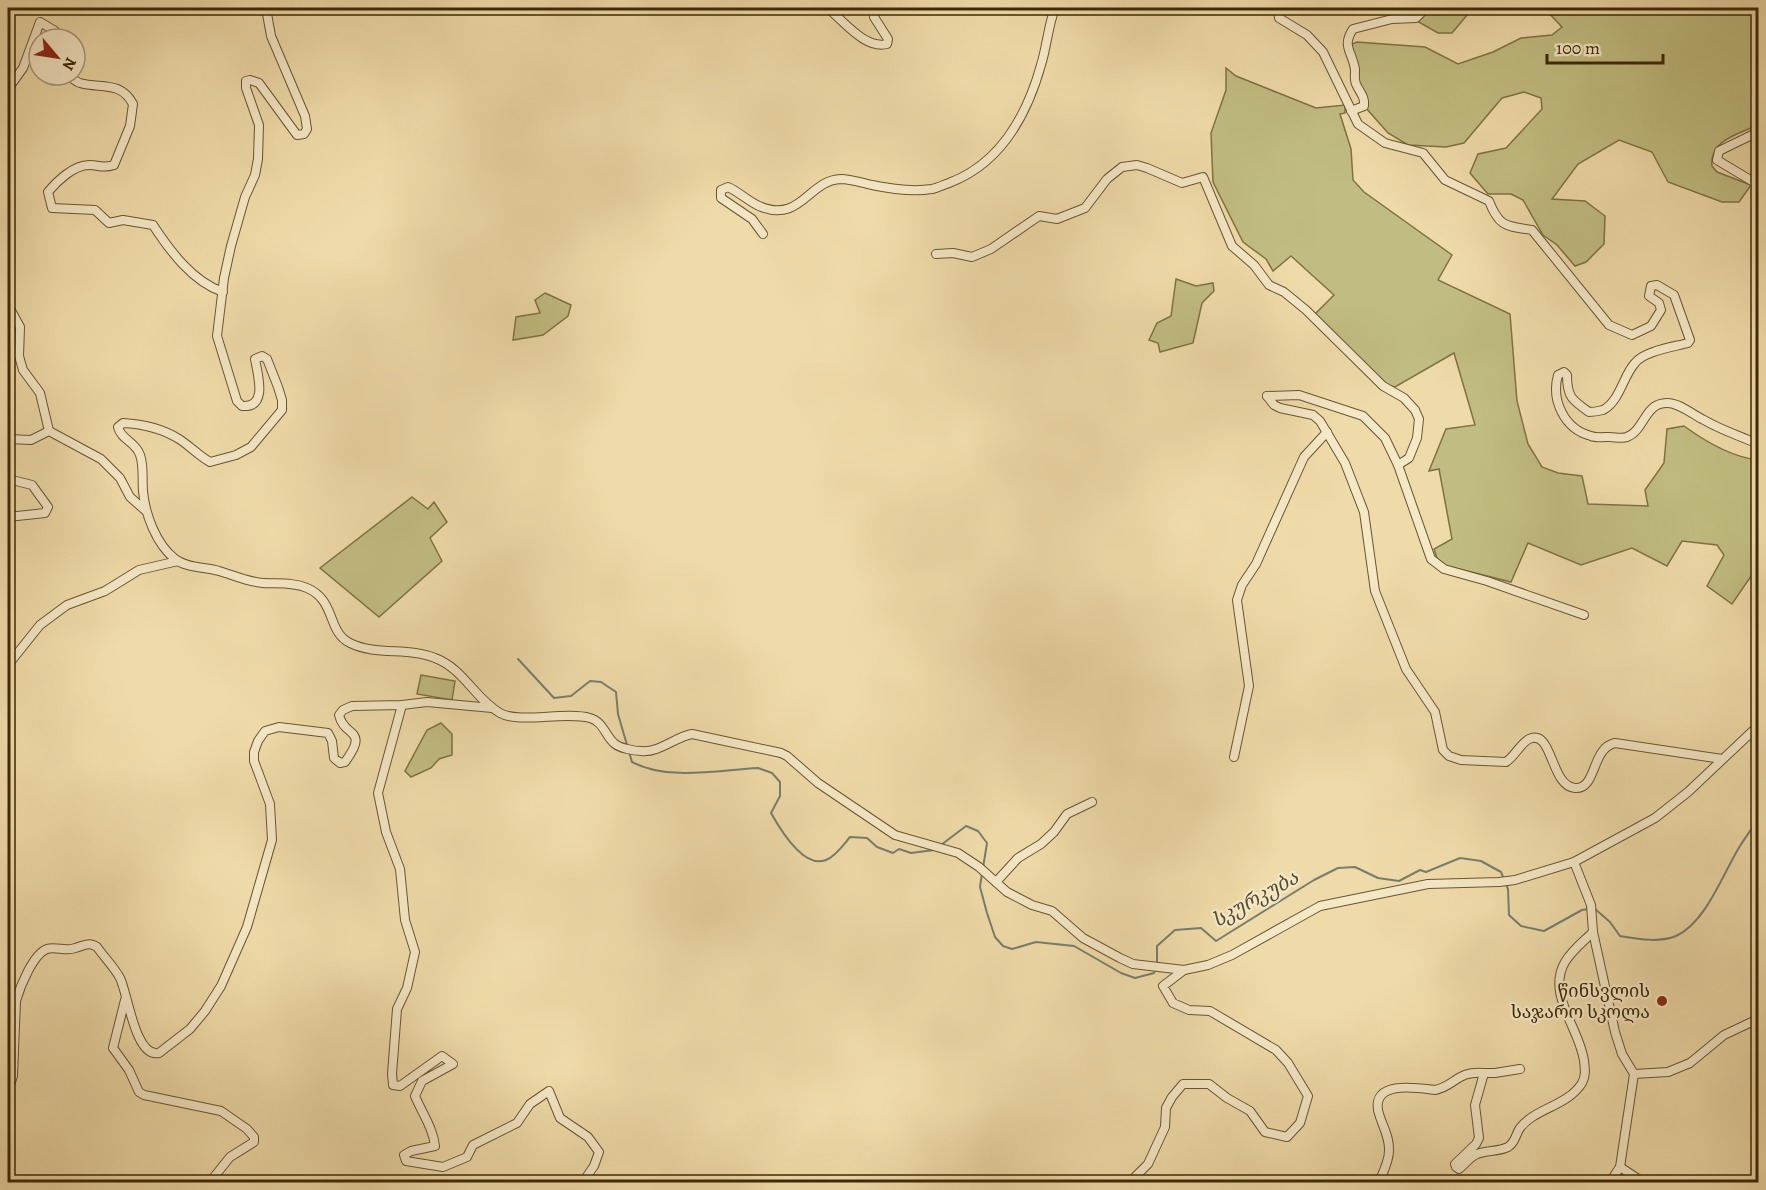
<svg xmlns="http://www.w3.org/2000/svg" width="1766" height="1190" viewBox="0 0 1766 1190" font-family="Alegreya,'Noto Serif Georgian',serif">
<rect width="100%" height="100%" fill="#efdba9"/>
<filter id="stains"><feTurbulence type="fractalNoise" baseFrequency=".00333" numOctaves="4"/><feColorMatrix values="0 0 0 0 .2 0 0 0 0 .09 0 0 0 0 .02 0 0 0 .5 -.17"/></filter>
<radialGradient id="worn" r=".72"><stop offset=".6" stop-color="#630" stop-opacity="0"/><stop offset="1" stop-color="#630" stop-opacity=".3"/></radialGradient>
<!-- green -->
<g fill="#c1bd82" stroke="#7f7244" stroke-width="1.5">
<polygon points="1426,8 1473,8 1452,33 1438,33 1415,20 1427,12"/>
<path d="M1544,8H1758V125C1739,134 1709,140 1712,166L1717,172L1751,185L1739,202H1722L1668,182L1652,152L1619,140L1578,164L1552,199L1585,201L1605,216L1604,244L1586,262L1575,266L1557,245L1543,235L1523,200L1511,194H1488L1470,173L1478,154L1506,148L1542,109L1541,98L1524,92L1502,98L1464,143L1446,147L1408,145L1388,133L1366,108L1357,83L1350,45L1357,42L1425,47L1458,64L1493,52L1521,38L1552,35L1562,27Z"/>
<path d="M1226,68L1236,76L1316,108L1345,105V113L1340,114L1351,149L1353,180L1364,192L1452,255L1438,280L1510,314L1517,401L1528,444L1542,467L1558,473L1582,476L1588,504L1648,506L1645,490L1664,463L1667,429L1684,426C1706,442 1731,457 1758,460V566L1732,604L1707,586L1724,555L1717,545L1682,541L1667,566L1632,548L1581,565L1528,543L1511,582L1443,565L1437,558L1434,549L1452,539L1439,469L1429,471L1446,429L1475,425L1454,353L1395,387L1384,384L1315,314L1334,295L1291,256L1273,271L1266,259L1243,242L1213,182L1211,133L1226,90Z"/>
<polygon points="1176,279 1196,286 1213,283 1214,291 1202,303 1193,343 1160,352 1158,343 1149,340 1157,323 1171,316"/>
<polygon points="545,293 571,305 568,316 543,335 513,340 516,317 540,313 535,300"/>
<polygon points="412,497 428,509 434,502 447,522 430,538 442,561 379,617 320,568"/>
<polygon points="421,675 455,681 452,700 417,694"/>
<polygon points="441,723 452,734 452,755 439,759 431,768 411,777 405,771 427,730"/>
</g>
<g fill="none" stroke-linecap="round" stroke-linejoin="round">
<!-- stream -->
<g stroke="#787e6e" stroke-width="2">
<path d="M518,659L554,698L571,696L590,681L601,682L616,692L618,714L632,762C668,781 718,770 758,768L772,773L780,782V796L771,813C780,829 804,869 826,860C836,856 844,844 850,837L867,838L877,847L893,853L899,849L911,853L934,850"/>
<polyline points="941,845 966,826 978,831 987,843 983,868"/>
<polyline points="982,873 980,887 987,913 995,937 1003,946 1012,949 1036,942 1074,946 1121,973 1135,978 1154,973 1155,970"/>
<path d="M1595,909L1610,922L1620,936C1638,939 1659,943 1676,936C1706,923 1724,871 1740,846C1746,836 1753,828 1758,818"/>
<polyline points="1157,964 1157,946 1175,930 1201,928 1216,941 1314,880 1338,868 1355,867 1378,878 1399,881 1420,870 1426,872 1460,858 1481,861 1501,872 1508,889 1509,915 1521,926 1544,931 1582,910 1589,909"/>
</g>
<defs>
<g id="minor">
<path d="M266,8L271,36L305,116L307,129L304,134L297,135L259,83L250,80L246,81V88L259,125L258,159L255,175L245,197L231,246L224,278L217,336L237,401L242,406C268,408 258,376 255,359L262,356L267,359L278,387L282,400V410L251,447L236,455L210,462C199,456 190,446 179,439C163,429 142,424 123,423L118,427C121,440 136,442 140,455C144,465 142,480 143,491C145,514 156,544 175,559C186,568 206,567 219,571C233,575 248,582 263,583C278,584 293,582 307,588C336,600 327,632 350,643C376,656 409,647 435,658C464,669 475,699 500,713C519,724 565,711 590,718C604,722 605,736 615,744C620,748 634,751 641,751C659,753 675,737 692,734L781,753L787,756L818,783L895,835L958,853L979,867L1007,892L1032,905L1052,911L1083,938L1120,958L1133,964L1184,970L1208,965L1232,955L1320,906L1428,884L1499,882L1515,880L1574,862L1655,818L1688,792L1758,726"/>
<path d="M829,8L832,12C846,24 866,49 887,44L888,39L874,17L873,8"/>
<path d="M1278,8L1279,18L1307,35L1323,52L1358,124L1385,143L1423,153L1445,180L1489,201C1499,227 1506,226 1532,230L1609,325L1632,335L1651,326L1661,310L1659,303L1649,296L1651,286L1657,285L1674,295L1690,340L1688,343C1673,347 1644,351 1635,363C1623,376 1620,401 1603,410C1599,411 1593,412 1589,412C1572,400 1567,397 1567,375L1564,372L1558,375C1551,400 1564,429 1591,436C1596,438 1604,437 1609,437C1615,437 1622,439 1627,437C1645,430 1644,403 1667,403C1680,403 1693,415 1704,420C1721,430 1740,436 1758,444"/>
<path d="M68,75C72,78 76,82 80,83C100,89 120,80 133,104L130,126L114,165C102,169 100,165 89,165C74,165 57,181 48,192L52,208L95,210L109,223L123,220L153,225C170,251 193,282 223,292"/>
<polyline points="8,89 23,68 40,22 55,31 57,39"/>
<path d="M1351,111L1364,106C1365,96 1360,93 1356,84C1354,79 1355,75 1355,70C1353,52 1341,47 1353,29L1392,19L1416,18L1423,11L1422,8"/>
<polyline points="1758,132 1719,151 1717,160 1752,181 1758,182"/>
<path d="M763,234L752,219L721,198V190L728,187C739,192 748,201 759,206C801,224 808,180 841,179C851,179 862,183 872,185C891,189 912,192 932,189C937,188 943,185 949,183C1000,164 1027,115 1041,65C1047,46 1048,26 1055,8"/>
<polyline points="936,254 953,253 972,257 991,249 1039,216 1057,219 1085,208 1107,179 1122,167 1137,165 1147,168 1182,183 1203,177 1232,246 1254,265 1269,285 1284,292 1306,310 1383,386 1404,398 1415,410 1419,419 1417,438 1409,458 1398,465"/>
<polyline points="8,305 20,327 19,356 23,370 40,393 49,431"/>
<path d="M1267,396L1274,405L1280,408L1313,415L1320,421L1345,463L1364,512L1375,591L1406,669L1435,712L1443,750L1449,756L1461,760L1506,762C1515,756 1520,744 1529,739C1553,728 1550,786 1575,788C1597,790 1591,748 1615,743L1722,759"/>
<polyline points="1267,396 1299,395 1363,416 1385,438 1398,465 1431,559 1444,569 1487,581 1584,615"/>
<polyline points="8,439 31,440 49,431 101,459 120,478 130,497 146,511"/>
<polyline points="8,479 32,485 48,507 45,513 8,517"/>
<polyline points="8,665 40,625 67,605 105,591 139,570 178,561"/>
<path d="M402,705L378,793L386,832L400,869L405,920L415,952L407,988L397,1009L392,1074L393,1085L400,1086L442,1056L453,1064L422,1081L415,1096C422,1113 433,1128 435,1146L411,1151L404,1155L406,1161L443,1167L467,1157L473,1145L517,1123L530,1104L549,1091L560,1118L588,1137L599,1152L594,1166L585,1179L587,1182"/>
<polyline points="1234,757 1249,686 1237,600 1242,585 1256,564 1304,457 1327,432"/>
<polyline points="1574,862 1591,905 1593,932 1615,1032 1622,1054 1634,1074 1620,1167 1610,1182"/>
<polyline points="996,882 1018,858 1041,844 1054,832 1067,814 1092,802"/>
<polyline points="125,1000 113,1048 129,1070 139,1092 144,1095 221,1111 247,1129 254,1137 254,1142 230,1157 210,1182"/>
<path d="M1520,1069L1495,1073H1484L1475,1105L1479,1138L1476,1144L1455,1164L1456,1167L1459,1169C1465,1164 1470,1157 1477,1154C1487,1150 1498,1152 1508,1147C1516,1142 1515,1135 1520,1128C1535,1108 1568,1106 1582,1083C1586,1076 1585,1069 1584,1061C1580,1029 1546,994 1565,962C1572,950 1584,941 1593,932"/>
<polyline points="1634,1074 1668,1072 1690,1063 1724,1035 1758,1019"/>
<path d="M8,1091L13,1076L16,1001C20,987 33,954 47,949C56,946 66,952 75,948C83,946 89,941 97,947C104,957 114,967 120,978C128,994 135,1058 159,1053L190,1029L205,1011L221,986L247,927L272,840L270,804L254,761V752L258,741L265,731L279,727L328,733L332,741L334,758L340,763L345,762C370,728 344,738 339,715L343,710L352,706L402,705L427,702L492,708"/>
<polyline points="1620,1167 1643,1182"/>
<polyline points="1134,1178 1148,1164 1165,1127 1166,1108 1172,1097 1183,1084 1209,1084 1227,1098 1250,1111 1265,1132 1287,1137 1300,1123 1308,1096 1288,1063 1276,1050 1210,1011 1189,1010 1173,1003 1163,986 1184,970"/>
<path d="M1379,1182C1383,1173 1389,1161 1389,1151C1390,1136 1381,1124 1378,1110C1373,1080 1418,1088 1435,1090C1455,1086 1458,1070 1484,1073"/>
</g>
</defs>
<!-- minor casing -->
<use href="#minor" stroke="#6a552f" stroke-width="10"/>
<!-- minor -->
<use href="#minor" stroke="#f5e8c7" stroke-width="8"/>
</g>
<!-- markers -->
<circle fill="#8f2418" stroke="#f5e8c7" stroke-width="2" cx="1662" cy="1001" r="6"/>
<g text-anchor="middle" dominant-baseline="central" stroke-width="4.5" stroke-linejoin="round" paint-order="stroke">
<!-- poi labels -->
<g font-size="18" fill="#3d2806" stroke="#f5e8c7" text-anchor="end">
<text x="1650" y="991">წინსვლის<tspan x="1650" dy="21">საჯარო სკოლა</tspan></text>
</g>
<!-- water labels -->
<g font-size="20" font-style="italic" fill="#564c32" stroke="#f5e8c7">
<text transform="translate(1255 899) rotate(-29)">სკურკუბა</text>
</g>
</g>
<!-- margin -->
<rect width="1766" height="1190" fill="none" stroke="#efdba9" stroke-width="30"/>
<rect x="9" y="9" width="1748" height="1172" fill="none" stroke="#3d2806" stroke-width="3"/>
<rect x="15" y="15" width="1736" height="1160" fill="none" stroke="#3d2806" stroke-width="1.5"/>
<!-- north arrow -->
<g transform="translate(57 57) rotate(119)"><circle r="28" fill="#f5e8c7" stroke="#ab9b7a" stroke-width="1.5"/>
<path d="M0-4.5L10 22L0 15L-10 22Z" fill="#8f2418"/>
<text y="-9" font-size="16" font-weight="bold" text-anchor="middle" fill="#3d2806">N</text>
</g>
<!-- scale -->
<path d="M1547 54v9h116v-9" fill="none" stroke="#3d2806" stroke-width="3"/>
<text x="1556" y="54" font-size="18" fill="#3d2806" stroke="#f5e8c7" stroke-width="4.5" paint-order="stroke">100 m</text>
<rect width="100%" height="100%" filter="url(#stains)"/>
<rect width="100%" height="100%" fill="url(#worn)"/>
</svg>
